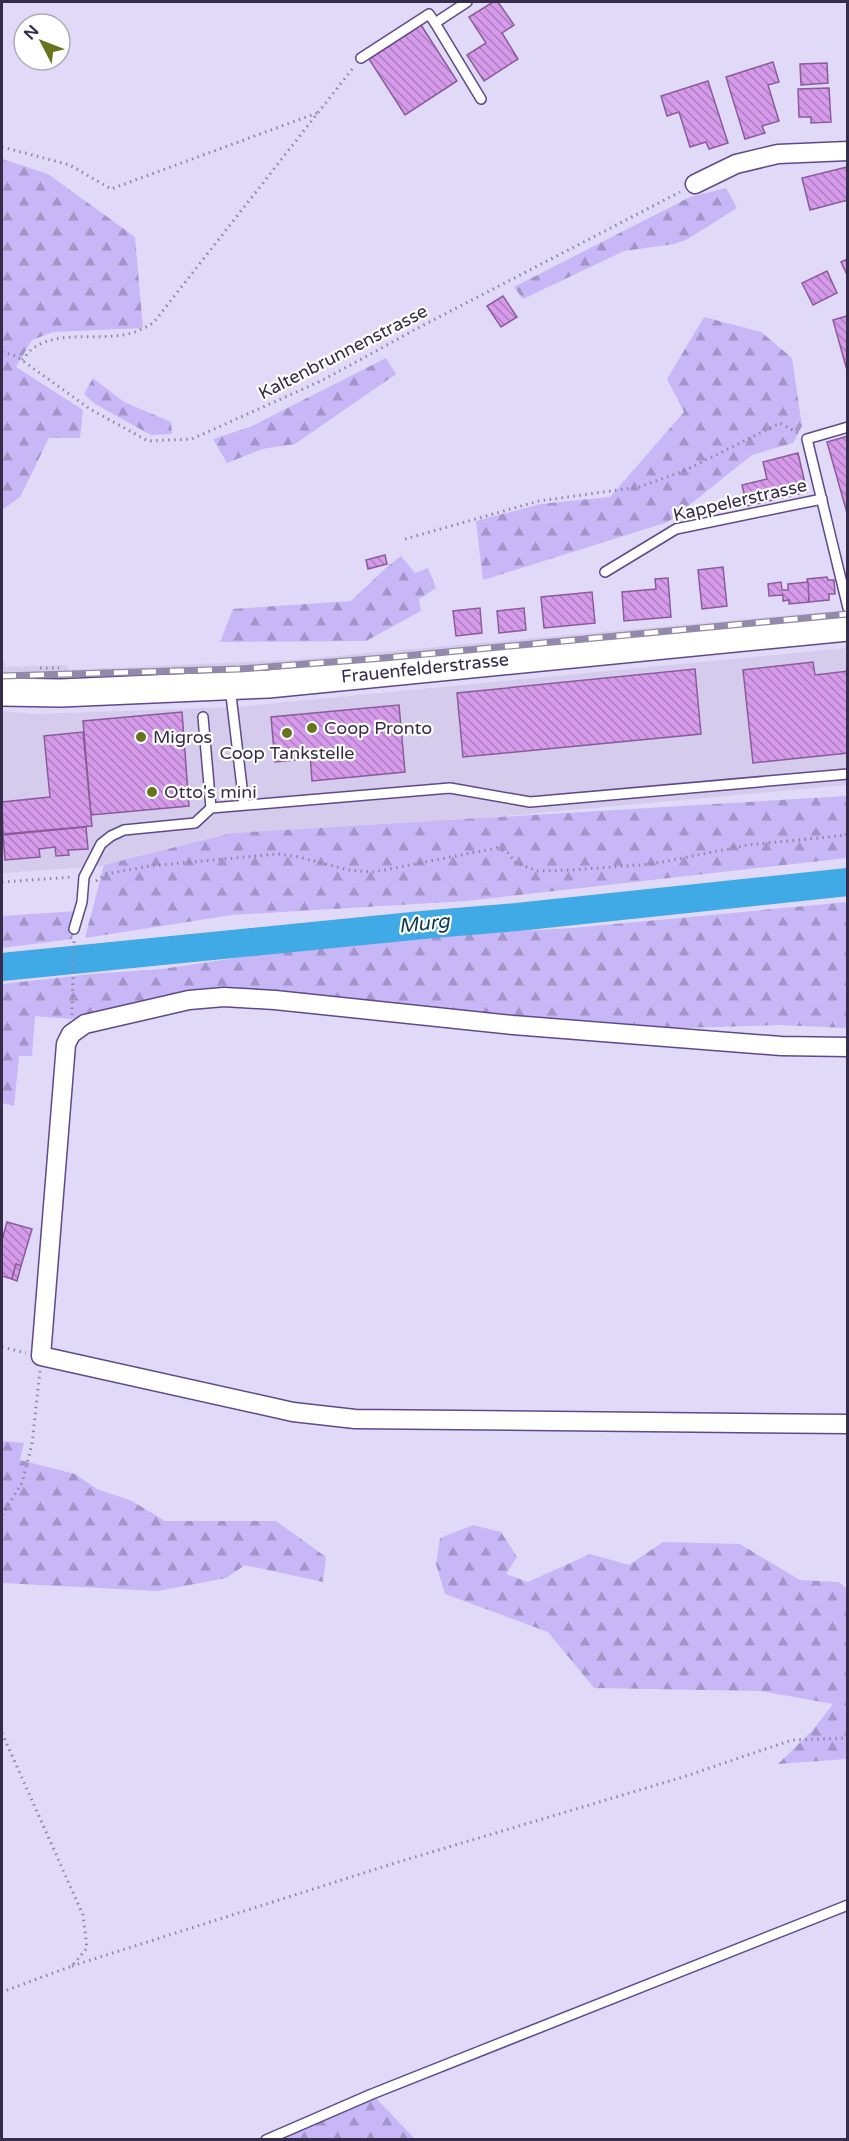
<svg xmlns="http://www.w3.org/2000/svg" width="849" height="2141" viewBox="0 0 849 2141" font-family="'Varela Round',sans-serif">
<defs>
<pattern id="forest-firs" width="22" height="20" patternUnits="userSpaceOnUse" patternTransform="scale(1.5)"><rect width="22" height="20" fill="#c8b7f7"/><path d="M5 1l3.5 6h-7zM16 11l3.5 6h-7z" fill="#a395ca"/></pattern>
<pattern id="building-back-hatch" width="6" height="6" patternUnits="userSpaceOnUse" patternTransform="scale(1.5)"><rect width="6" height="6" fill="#d69aeb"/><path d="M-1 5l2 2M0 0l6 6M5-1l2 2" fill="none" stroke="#ae7ec0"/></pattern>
</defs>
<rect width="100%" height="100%" fill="#e1d9f8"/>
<!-- built -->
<g fill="#d4cbed">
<polygon points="847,610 847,619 241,674 2,682 2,663 5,662 5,667 67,665 68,670 292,660"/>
<polygon points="847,648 847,785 493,817 232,833 103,866 2,873 2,711 35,714 237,707"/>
</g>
<!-- forest -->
<g fill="url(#forest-firs)">
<polygon points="2,159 48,174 135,237 143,328 53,332 32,340 16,367 83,410 80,438 49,438 20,497 2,510"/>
<polygon points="726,188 737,208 686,240 674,244 624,251 523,299 514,287 690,197"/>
<polygon points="704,317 761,332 792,358 802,426 793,443 752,455 668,522 483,580 476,521 541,504 610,497 684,412 667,379"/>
<polygon points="386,358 396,374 295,444 262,449 227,463 213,439 250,427"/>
<polygon points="93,378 124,402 171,422 172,434 151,435 95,404 84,394"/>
<polygon points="401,556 415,573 428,568 436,588 419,599 421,611 366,641 220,642 233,609 351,601 388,566"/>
<polygon points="847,796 847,858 466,901 232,915 85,938 104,865 232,833"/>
<polygon points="847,902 847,1028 779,1025 610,1030 270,994 70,1019 35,1016 32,1056 19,1056 14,1106 2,1103 2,984 92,974 162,969 283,951 462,934 573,928"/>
<polygon points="77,911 72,939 2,948 2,916"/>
<polygon points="2,1441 24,1443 20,1460 75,1474 97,1489 132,1501 165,1521 276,1521 326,1557 323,1582 245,1565 226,1578 158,1591 2,1583"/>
<polygon points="473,1525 501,1532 517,1557 506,1574 528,1582 590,1554 629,1565 663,1542 740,1544 800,1580 839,1582 847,1589 847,1759 778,1764 812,1731 833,1704 760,1691 594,1688 548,1632 445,1594 436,1564 440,1538"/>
<polygon points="372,2094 415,2139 266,2140"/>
</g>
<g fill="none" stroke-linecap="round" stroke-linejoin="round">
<!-- river -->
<polyline stroke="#3faae5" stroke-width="28" points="2,967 433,924 517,917 848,882"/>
</g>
<!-- building -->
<g fill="url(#building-back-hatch)" stroke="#8a5c9a" stroke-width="1.5">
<polygon points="493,2 498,2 514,25 502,33 518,59 484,81 467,55 486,43 469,17"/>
<polygon points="421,25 457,81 405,115 369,59"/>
<polygon points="773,62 779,82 768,85 779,121 762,126 765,133 745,139 726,77"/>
<polygon points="827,63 828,83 801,85 800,64"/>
<polygon points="708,81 728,143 709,149 706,142 690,147 679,112 667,116 661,96"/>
<polygon points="829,88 831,122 811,123 811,117 799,117 798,89"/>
<polygon points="847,167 848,200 810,210 802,178"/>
<polygon points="848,259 848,277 841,262"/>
<polygon points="827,271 837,293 813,305 802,283"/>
<polygon points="503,296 517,317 501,327 487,306"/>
<polygon points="847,316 848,318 848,374 833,320"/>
<polygon points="848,436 848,513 847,513 827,442"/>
<polygon points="798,453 807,492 747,506 742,485 767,479 763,462"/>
<polygon points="385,555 387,564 368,569 366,560"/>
<polygon points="723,567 727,606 702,609 698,570"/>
<polygon points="827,577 828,580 834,580 835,594 829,594 829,600 809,602 807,579"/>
<polygon points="668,578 671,617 624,621 622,592 656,589 655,579"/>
<polygon points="781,582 782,590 788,590 788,584 808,582 809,602 789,604 789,600 783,601 783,595 769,596 768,584"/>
<polygon points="592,592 595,623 544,628 541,597"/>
<polygon points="480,608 482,633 456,636 453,611"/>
<polygon points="524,608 526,630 499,633 497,611"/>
<polygon points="813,662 815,675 848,671 848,753 753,763 743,670"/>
<polygon points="695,669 701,734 463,757 457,693"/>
<polygon points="399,705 405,772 312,781 310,754 294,755 295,760 275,762 271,717"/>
<polygon points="182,712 189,806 91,815 83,721"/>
<polygon points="83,732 92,826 3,834 2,802 50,797 44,736"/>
<polygon points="86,827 88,849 68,850 69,855 56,856 55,847 39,849 40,857 5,860 3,835"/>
<polygon points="7,1222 32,1229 21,1266 16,1264 12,1279 2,1276 2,1240"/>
<polygon points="16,1264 21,1266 17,1281 12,1279"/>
</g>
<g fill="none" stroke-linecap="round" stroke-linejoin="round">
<defs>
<g id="service">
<polyline points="467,2 435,23 481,99"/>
<polyline points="361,58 429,14 435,23"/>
<polyline points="848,427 807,439 848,608"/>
<polyline points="605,572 676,529 822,499"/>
<polyline points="230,687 244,804"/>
<polyline points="203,717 211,808"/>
<polyline points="74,929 82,902 84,877 101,844 111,836 124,830 195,823 211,808 450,788 530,802 848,774"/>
<polyline points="266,2140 372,2094 848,1905"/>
</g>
<g id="minor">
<polyline points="695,184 736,164 778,154 848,151"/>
<polyline points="848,1047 781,1046 513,1025 275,1000 224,997 189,1000 85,1024 71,1034 66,1044 41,1356 293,1412 355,1419 848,1424"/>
</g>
<polyline id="secondary" points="2,692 61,693 268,684 848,627"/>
</defs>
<!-- service casing -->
<use href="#service" stroke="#5e498b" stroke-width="12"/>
<!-- minor casing -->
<use href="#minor" stroke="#5e498b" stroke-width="21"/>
<!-- secondary casing -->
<use href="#secondary" stroke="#5e498b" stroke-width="30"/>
<!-- path -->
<g stroke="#8e86a4" stroke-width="3" stroke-dasharray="1.5 4.5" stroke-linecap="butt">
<polyline points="2,147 70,165 111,189 317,113"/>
<polyline points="2,352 16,356 90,409 148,441 192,439 323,380 416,329 680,192"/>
<path d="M22,360C26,356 30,350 35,347C71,325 116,350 154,322L353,68"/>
<polyline points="405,539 539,501 639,487 686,470 780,423 798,433"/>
<polyline points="40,668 59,668"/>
<polyline points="96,881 106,874 150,866 278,854 299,857 348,870 374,872 497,848 508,853 516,863 538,871 572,870 652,864 748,845 848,835"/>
<polyline points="2,882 73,877"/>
<polyline points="72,1015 74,940"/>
<polyline points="2,1347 26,1353"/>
<polyline points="2,1515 22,1483 32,1444 40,1371"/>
<polyline points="2,1733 83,1915 87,1948 72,1966 2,1992"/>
<polyline points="72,1966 395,1863 683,1777 792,1740 848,1738"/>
</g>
<!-- service -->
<use href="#service" stroke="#fff" stroke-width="9"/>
<!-- minor -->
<use href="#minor" stroke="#fff" stroke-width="18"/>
<!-- secondary -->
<use href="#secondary" stroke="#fff" stroke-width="27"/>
<defs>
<polyline id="rail" points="2,676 240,669 384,658 848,614"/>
</defs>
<!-- rail casing -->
<use href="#rail" stroke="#938aa9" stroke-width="7"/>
<!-- rail -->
<use href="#rail" stroke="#fff" stroke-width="4.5" stroke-dasharray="14" stroke-linecap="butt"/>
</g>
<!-- markers -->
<g fill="#67731d" stroke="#fff" stroke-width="2">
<circle cx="312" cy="728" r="6"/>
<circle cx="287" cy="733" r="6"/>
<circle cx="141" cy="737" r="6"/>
<circle cx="152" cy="792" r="6"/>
</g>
<g text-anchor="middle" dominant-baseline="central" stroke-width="4.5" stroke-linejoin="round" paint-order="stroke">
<!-- street labels -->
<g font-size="18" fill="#352c4a" stroke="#fff">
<text transform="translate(343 352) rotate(-27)">Kaltenbrunnenstrasse</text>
<text transform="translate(740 500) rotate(-13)">Kappelerstrasse</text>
<text transform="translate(425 668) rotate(-6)">Frauenfelderstrasse</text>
</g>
<!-- poi labels -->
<g font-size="18" fill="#352c4a" stroke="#fff" text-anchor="start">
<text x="324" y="728">Coop Pronto</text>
<text x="153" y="737">Migros</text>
<text x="287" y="753" text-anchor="middle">Coop Tankstelle</text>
<text x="164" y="792">Otto's mini</text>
</g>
<!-- water labels -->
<g font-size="20" font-style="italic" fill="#0a3850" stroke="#fff">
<text transform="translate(424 924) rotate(-6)">Murg</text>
</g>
</g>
<!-- border -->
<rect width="849" height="2141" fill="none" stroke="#352c4a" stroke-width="6"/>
<!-- north arrow -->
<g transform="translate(42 42) rotate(312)"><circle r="28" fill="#ffffff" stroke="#aeabb7" stroke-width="1.5"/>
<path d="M0-4.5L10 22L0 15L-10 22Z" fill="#67731d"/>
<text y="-9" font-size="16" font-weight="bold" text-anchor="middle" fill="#352c4a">N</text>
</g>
</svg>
